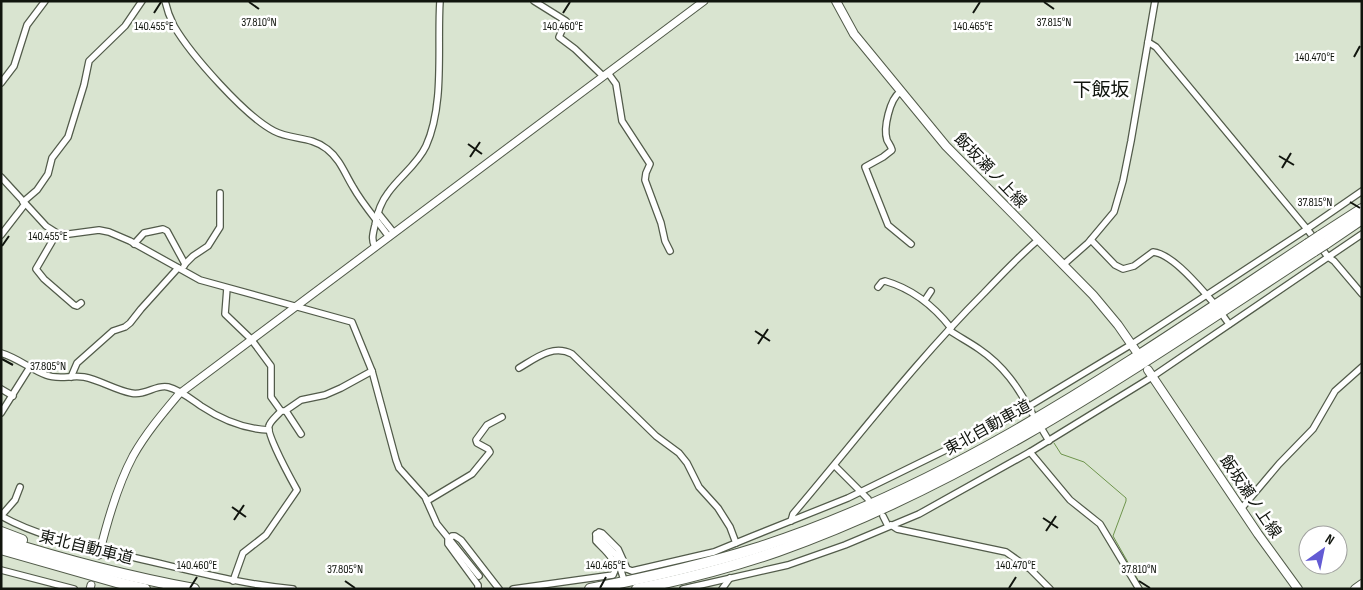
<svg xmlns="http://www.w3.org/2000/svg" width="1363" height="590" viewBox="0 0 1363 590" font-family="'Sofia Sans Condensed','Noto Sans JP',sans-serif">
<rect width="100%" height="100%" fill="#d9e4d0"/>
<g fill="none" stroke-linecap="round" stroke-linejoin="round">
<!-- stream -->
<polyline stroke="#6e944c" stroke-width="1" points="1054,443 1061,454 1084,462 1126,498 1126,501 1113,536 1138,580 1139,584"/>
<defs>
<g id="minor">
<path d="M165,1C167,10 170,18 174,26C191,55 245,116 274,131C291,140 311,136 327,149C340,159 345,174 353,187C363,205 377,220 389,237"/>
<polyline points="534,1 566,21 559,37 575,49 603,76"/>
<polyline points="1148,42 1156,47 1307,229 1328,257 1334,261 1362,294"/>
<polyline points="608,73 616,84 622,121 650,164 646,173 645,180 661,223 665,241 670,251"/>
<polyline points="1,83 14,66 27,25 45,1"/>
<path d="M900,92C890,99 883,128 887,140C889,144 891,146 892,150L883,157L865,167L888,225L911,244"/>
<polyline points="1,177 46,226 57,233 69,234 99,230 109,232 130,241 200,280 352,322 372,371 396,460 399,468 425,497 437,524 479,576"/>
<polyline points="23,202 37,190 48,174 52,158 68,137 84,85 89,61 125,26 142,1"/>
<polyline points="378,213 394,233"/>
<polyline points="57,233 36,269 44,279 74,305 77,306 81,303"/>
<polyline points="1,235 25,204"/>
<path d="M1091,240L1115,265L1123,269L1134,266L1153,252C1173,254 1200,288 1213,302"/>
<polyline points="134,244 144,233 163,229 167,231 185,264 184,266"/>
<path d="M375,247C371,239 373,234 375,225C377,214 381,202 388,193C400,176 417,165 426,146C445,104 437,46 440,1"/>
<polyline points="185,264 193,256 208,246 220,227 220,193"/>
<polyline points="1063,265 1088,243 1114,212 1123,181 1131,141 1155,1"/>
<path d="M878,287L882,282L885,281C913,289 933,305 951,328"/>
<polyline points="227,288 225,314 251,339 271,366 271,397 281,411 285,411 301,400 325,395 341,388 372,371"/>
<polyline points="925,300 931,291"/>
<polyline points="1224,317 1229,324"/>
<path d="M949,330C959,337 969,342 979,349C1004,366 1018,387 1032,413"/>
<path d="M1,353C18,358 30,369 46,375C58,380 71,375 84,377C100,380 115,390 131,393C146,396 156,384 168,387C180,390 191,399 201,406C222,420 244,429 269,430"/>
<path d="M519,368C536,358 553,344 572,354L656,436L679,453L687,463L699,487L718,508L730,527L736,543"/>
<polyline points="71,377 77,363 113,331 125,327 130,323 141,309 178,268"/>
<polyline points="1,389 13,396"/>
<polyline points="286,411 301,434"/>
<polyline points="1,413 30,367"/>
<polyline points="1043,431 1049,441"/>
<polyline points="1030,452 1070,500 1100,524 1139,589"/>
<polyline points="835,466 868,499"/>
<path d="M20,487L15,500L1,516C42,539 91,547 136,558C189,570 239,584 293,589"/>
<polyline points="427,501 472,474 490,452 488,449 477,443 476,440 487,425 502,417"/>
<polyline points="1241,509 1279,464 1313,429 1335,391 1362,367"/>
<polyline points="883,516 888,526"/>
<path d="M791,521L793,514C856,440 915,362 984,293C1001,275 1019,256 1038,240"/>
<polyline points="891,525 897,529 1006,552 1030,569 1050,589"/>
<polyline points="596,534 616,555 623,577"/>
<polyline points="1,570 74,589"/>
<path d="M233,581L243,553L266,535L297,490C292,481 266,434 269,426C270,421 278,415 281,411"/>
<polyline points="478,589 478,585 448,544 448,540 452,536 455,536 461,540 499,589"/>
<path d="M513,589L613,575C621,562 603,549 596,541V535L599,532L602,533L618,549L627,569L632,571L714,552L753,536L848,498L1003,422L1132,344L1307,229L1362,191"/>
<polyline points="683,589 788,565 845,545 919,514 1030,452 1152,377 1362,234"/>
<polyline points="722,589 730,578"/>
</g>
<g id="tertiary">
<path d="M99,555C107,522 117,486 133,456C146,433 163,413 179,394L704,1"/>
<polyline points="90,589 91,585"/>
</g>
<g id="secondary">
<polyline points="836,1 854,34 946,146 1093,295 1118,325 1136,351"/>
<polyline points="1148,370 1258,534 1298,589"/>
<polyline points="1355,589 1362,584"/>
</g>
<g id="motorway">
<polyline points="1320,236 1362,209"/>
<polyline points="1325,244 1362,219"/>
<polyline points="1,532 22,540"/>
<path d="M1,540C64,560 129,577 194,589"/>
<polyline points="1,549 120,583 145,589"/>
<path d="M590,589C645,578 700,566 754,549C957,485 1133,359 1308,244"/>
<path d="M637,589C685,579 732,567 778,551C973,482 1142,363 1314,251"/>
</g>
</defs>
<!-- minor casing -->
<use href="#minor" stroke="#525b4a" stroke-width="8"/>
<!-- tertiary casing -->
<use href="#tertiary" stroke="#525b4a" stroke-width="9"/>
<!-- secondary casing -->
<use href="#secondary" stroke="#525b4a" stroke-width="10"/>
<!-- motorway casing -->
<use href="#motorway" stroke="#525b4a" stroke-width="12"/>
<!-- minor -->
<use href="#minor" stroke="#fff" stroke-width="5.5"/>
<!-- tertiary -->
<use href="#tertiary" stroke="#fff" stroke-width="7"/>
<!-- secondary -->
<use href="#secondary" stroke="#fff" stroke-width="8"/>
<!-- motorway -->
<use href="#motorway" stroke="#fff" stroke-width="10"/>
<defs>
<g id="motorway-bridge">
<polyline points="1308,244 1320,236"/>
<polyline points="1314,251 1325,244"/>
</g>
</defs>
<!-- motorway-bridge casing -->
<use href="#motorway-bridge" stroke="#525b4a" stroke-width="12" stroke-linecap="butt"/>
<!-- motorway-bridge -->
<use href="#motorway-bridge" stroke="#fff" stroke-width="10"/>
</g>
<!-- ticks -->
<path fill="none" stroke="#11150e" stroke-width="2" d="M249,2L259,9M1044,2L1054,9M154,13L161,2M563,13L570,2M973,13L980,2M1354,57L1360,46M468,144L482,154M1279,156L1294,165M470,157L480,142M1282,168L1291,153M1350,202L1360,208M2,246L9,236M755,331L770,341M758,344L768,329M2,359L13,365M232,507L246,517M1043,518L1058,528M234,520L244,505M1046,531L1056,516M345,581L355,588M1139,581L1150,588M190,588L197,577M600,588L606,577M1009,588L1016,577"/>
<g text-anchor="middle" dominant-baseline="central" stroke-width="5" stroke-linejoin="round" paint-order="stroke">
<!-- street labels -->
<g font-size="16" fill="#11150e" stroke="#fff">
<text transform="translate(990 171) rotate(46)">飯坂瀬ノ上線</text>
<text transform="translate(988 428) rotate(-29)">東北自動車道</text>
<text transform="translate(1250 497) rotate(56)">飯坂瀬ノ上線</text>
<text transform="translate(86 548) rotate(14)">東北自動車道</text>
</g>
<!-- quarter labels -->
<g font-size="19" fill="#11150e" stroke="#fff">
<text x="1101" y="90">下飯坂</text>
</g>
</g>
<g font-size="12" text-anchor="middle" fill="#11150e" stroke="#fff" stroke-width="5" stroke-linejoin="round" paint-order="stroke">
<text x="1054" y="26">37.815°N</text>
<text x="259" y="26">37.810°N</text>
<text x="154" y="30">140.455°E</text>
<text x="563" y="30">140.460°E</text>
<text x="973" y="30">140.465°E</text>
<text x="1315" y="61">140.470°E</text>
<text x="1315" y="206">37.815°N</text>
<text x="48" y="240">140.455°E</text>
<text x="48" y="370">37.805°N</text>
<text x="197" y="569">140.460°E</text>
<text x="606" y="569">140.465°E</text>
<text x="1016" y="569">140.470°E</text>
<text x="345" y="573">37.805°N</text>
<text x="1139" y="573">37.810°N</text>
</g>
<!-- border -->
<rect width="1363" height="590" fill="none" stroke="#11150e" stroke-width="5"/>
<!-- north arrow -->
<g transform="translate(1323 550) rotate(33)"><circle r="24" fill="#ffffff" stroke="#a0a19f"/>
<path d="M0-4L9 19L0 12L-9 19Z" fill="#635bd4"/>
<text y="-8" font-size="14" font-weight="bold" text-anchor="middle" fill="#11150e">N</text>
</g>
</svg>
